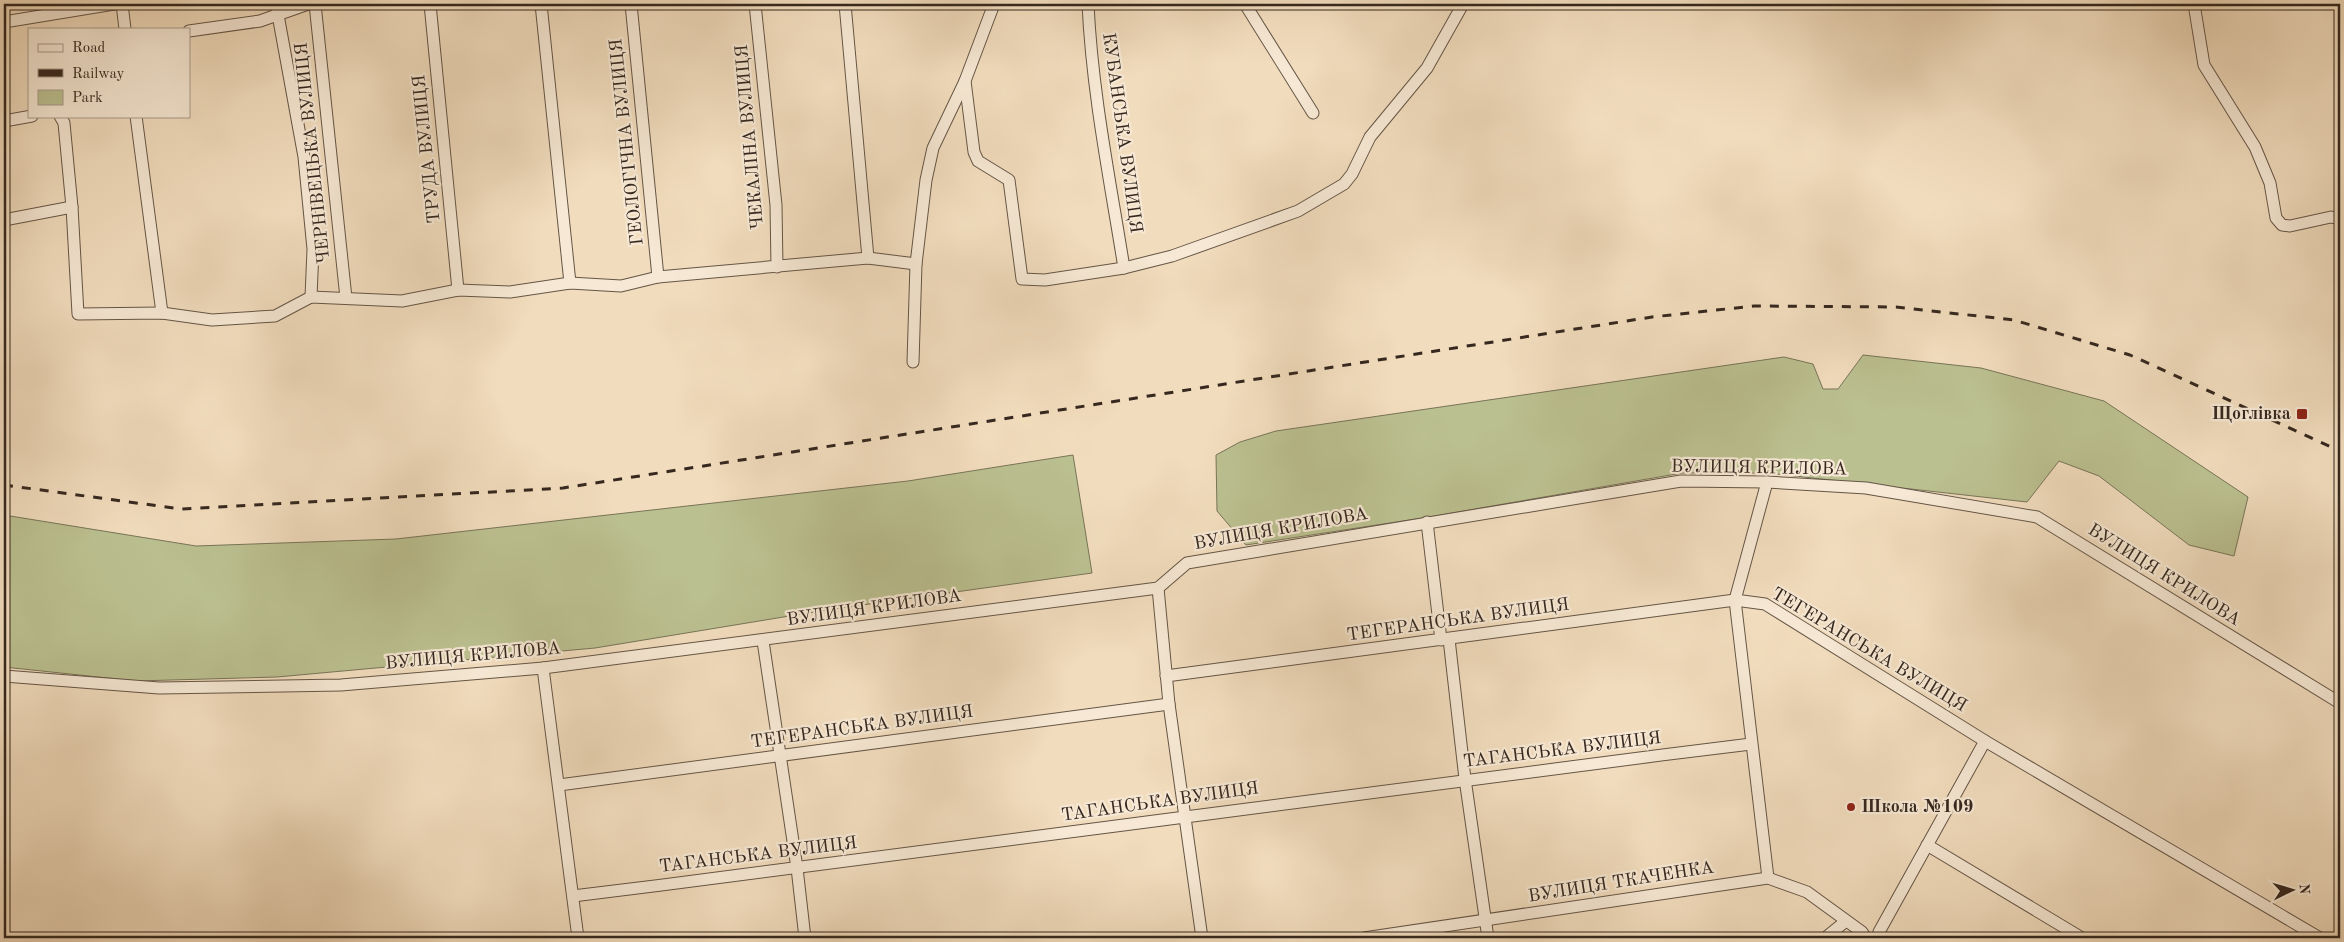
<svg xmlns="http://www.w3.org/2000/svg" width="2344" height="942" viewBox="0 0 2344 942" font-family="'Old Standard TT',serif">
<rect width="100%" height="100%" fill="#f1dcbd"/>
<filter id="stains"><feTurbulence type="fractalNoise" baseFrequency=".004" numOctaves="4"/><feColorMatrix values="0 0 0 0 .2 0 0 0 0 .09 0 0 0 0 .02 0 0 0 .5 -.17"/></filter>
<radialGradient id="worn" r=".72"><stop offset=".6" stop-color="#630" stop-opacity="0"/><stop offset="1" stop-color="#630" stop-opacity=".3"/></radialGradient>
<!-- green -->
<g fill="#bbc090" stroke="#787458">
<polygon points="1863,355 1981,368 2104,401 2248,497 2234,556 2189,545 2099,476 2059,461 2027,502 1768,473 1682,473 1429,517 1246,545 1217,511 1216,455 1240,442 1276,431 1784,357 1813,364 1823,389 1838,389"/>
<polygon points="1073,455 1092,573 826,610 595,648 277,677 136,681 4,667 4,515 196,546 396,539 908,481"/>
</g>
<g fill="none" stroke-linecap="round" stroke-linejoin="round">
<defs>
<g id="minor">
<polyline points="122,4 125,29"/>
<polyline points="276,4 304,157 313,249 311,297"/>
<polyline points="315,4 346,298"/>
<polyline points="430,4 458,290"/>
<polyline points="541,4 570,283"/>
<polyline points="631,4 658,277"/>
<polyline points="755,4 776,205 777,267"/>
<polyline points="845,4 868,258"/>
<path d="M1088,4C1092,92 1110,180 1124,268"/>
<polyline points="1245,4 1313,113"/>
<polyline points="2194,4 2204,65 2255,147 2270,183 2276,218 2282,225 2290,226 2331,217 2340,219"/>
<polyline points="4,22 114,4"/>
<polyline points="189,31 260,21 308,4"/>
<polyline points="965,81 974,152 978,161 1009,180 1022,279 1045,280 1124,268 1172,256 1298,211 1344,184 1352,174 1370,137 1427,68 1463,4"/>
<polyline points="60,116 64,123 72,207 78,314 162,313 212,320 275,316 311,297 402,301 458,290 510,292 570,283 621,286 658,277 868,258 916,264"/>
<polyline points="136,116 162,313"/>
<polyline points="4,121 32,116"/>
<polyline points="4,220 72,207"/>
<polyline points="913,362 916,264 926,180 933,148 965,81 994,4"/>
<polyline points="1767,482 1735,600 1768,878"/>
<polyline points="1427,522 1441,640"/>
<polyline points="1158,588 1169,704 1202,938"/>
<polyline points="1449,639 1465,779 1488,938"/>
<polyline points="763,641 797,868 805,938"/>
<polyline points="543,668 578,938"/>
<polyline points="4,676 159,688 341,685 543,668 1158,588 1187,563 1681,481 1767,482 1866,488 2037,517 2340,703"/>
<polyline points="1166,676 1735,600 1765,604 1985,741 2320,938"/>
<polyline points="559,785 1169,704"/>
<polyline points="1927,845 2082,938"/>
<path d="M573,896C966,848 1358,792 1751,744"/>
<polyline points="1364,938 1768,878 1807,892 1862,932 1866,938"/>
<polyline points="1825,938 1846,921"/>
<polyline points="1878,938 1879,932 1985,741"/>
</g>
</defs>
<!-- minor casing -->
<use href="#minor" stroke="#655546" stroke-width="13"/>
<!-- minor -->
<use href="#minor" stroke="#f6e8d4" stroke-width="11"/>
<!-- rail -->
<polyline stroke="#36281f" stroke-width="3" stroke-dasharray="9 9" stroke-linecap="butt" points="4,485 181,509 563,488 1652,317 1754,306 1896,307 2014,320 2130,355 2340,451"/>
</g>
<!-- markers -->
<g fill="#8f2418" stroke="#f6e8d4" stroke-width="2">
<rect x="2296" y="408" width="12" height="12" rx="2.5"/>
<circle cx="1851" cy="807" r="5"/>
</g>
<g text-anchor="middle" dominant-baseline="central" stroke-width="4.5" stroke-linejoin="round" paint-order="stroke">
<!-- street labels -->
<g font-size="18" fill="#36281f" stroke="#f6e8d4">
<text transform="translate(1122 133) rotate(82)">КУБАНСЬКА ВУЛИЦЯ</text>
<text transform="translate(750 137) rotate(-95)">ЧЕКАЛІНА ВУЛИЦЯ</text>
<text transform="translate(627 142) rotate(-96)">ГЕОЛОГІЧНА ВУЛИЦЯ</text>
<text transform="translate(427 149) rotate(-96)">ТРУДА ВУЛИЦЯ</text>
<text transform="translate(313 153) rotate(-96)">ЧЕРНІВЕЦЬКА ВУЛИЦЯ</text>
<text transform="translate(1759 468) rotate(1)">ВУЛИЦЯ КРИЛОВА</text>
<text transform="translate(1281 529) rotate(-10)">ВУЛИЦЯ КРИЛОВА</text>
<text transform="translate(2164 575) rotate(32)">ВУЛИЦЯ КРИЛОВА</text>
<text transform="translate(874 608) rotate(-8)">ВУЛИЦЯ КРИЛОВА</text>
<text transform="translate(1458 620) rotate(-8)">ТЕГЕРАНСЬКА ВУЛИЦЯ</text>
<text transform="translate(1869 650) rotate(31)">ТЕГЕРАНСЬКА ВУЛИЦЯ</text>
<text transform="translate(473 656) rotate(-5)">ВУЛИЦЯ КРИЛОВА</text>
<text transform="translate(862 727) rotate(-8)">ТЕГЕРАНСЬКА ВУЛИЦЯ</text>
<text transform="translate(1562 750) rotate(-7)">ТАГАНСЬКА ВУЛИЦЯ</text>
<text transform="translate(1160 802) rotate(-8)">ТАГАНСЬКА ВУЛИЦЯ</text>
<text transform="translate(758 855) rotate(-7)">ТАГАНСЬКА ВУЛИЦЯ</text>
<text transform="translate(1621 882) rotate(-9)">ВУЛИЦЯ ТКАЧЕНКА</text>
</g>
<!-- poi labels -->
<g font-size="18" font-weight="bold" fill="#36281f" stroke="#f6e8d4" text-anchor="end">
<text x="2291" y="414">Щоглівка</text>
<text x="1861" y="807" text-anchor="start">Школа №109</text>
</g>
</g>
<!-- margin -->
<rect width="2344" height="942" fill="none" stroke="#f1dcbd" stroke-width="20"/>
<rect x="5" y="5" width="2334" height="932" fill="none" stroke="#36281f" stroke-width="2.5"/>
<rect x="10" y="10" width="2324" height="922" fill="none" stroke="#36281f"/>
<!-- legend -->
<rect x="28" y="28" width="162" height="90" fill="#f6e8d4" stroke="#a99b8c"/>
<rect x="38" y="44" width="25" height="8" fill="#f6e8d4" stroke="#a99b8c"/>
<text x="72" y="52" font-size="15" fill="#36281f">Road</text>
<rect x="38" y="69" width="25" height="8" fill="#36281f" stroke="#a99b8c"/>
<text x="72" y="78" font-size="15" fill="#36281f">Railway</text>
<rect x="38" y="90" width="25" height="15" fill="#bbc090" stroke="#a99b8c"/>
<text x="72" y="102" font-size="15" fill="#36281f">Park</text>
<!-- north arrow -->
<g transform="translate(2292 890) rotate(85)" stroke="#f6e8d4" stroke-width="4" paint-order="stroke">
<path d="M0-4L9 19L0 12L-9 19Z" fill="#36281f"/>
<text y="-8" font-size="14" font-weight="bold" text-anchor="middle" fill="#36281f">N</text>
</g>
<rect width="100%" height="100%" filter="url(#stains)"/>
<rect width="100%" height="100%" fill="url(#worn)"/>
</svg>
